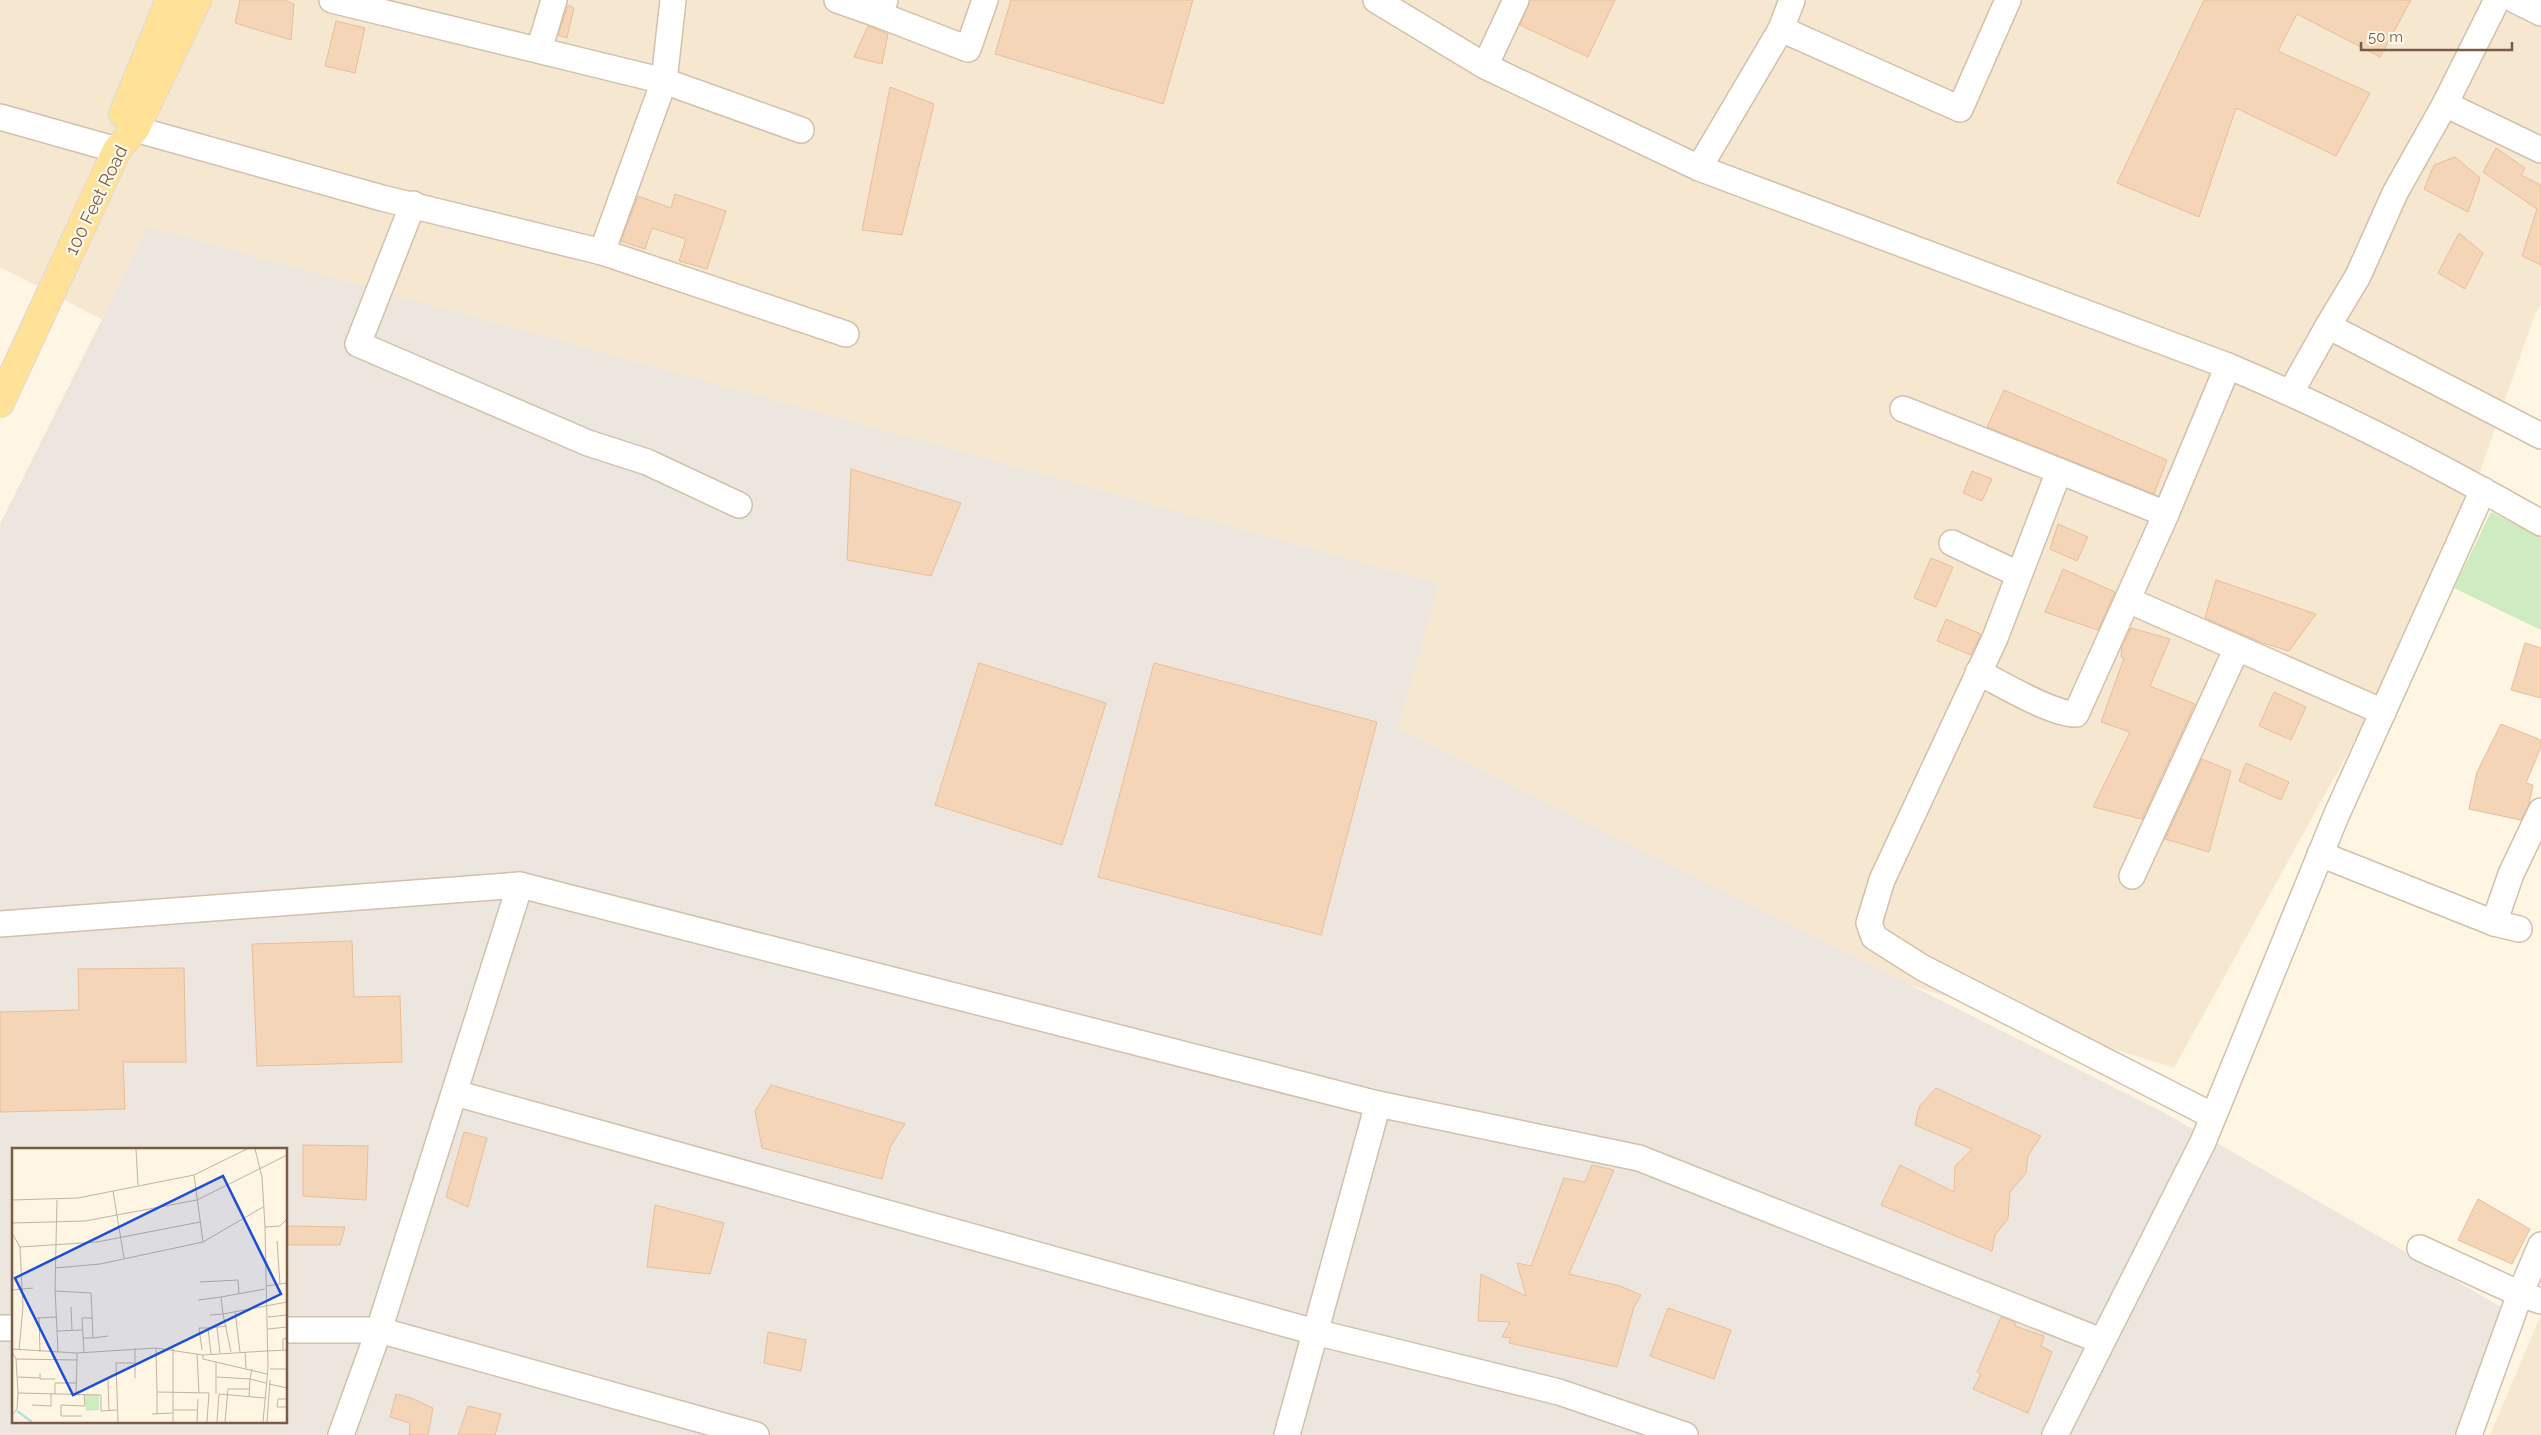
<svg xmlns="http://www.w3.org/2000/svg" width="2541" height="1435" viewBox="0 0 2541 1435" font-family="Raleway,sans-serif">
<rect width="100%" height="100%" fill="#fef5e3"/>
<!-- residential -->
<g fill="#f6e8d0">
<polygon points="0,0 2541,0 2541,304 2535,314 2440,586 2174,1068 1735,930 296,419 0,267"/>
<polygon points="2541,1315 2541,1435 2490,1435"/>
</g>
<!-- industrial -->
<path fill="#ede6de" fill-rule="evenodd" d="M148,227L1439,584L1398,728L2165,1113L2501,1307L2458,1435H0V524ZM14,1149H286V1421H14Z"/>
<!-- green -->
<polygon fill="#ceecc0" points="2491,512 2541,537 2541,630 2454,588"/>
<!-- building -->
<g fill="#f5d5b8" stroke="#e9bd97">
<polygon points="240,0 285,0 294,4 291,40 235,23"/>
<polygon points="1011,0 1193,0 1163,104 995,54"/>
<polygon points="1530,0 1615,0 1588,57 1520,25"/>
<polygon points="2204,0 2411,0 2380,57 2297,14 2278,51 2370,93 2336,156 2236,108 2199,217 2117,183"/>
<polygon points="568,5 574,8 567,38 558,35"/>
<polygon points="336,21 365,28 355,73 325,66"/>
<polygon points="868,26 888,34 882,64 854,57"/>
<polygon points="890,87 934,104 902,235 862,230"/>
<polygon points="2496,148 2525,168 2521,175 2541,185 2541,265 2522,256 2537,209 2483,172"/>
<polygon points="2455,157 2480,178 2468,212 2424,189 2434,165"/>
<polygon points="675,194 726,211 707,269 679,261 686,239 652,228 645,249 621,241 638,196 671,208"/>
<polygon points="2459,233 2483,253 2465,289 2438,273"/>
<polygon points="2004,390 2167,460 2154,494 1987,427"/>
<polygon points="851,469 961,503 931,576 847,560"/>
<polygon points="1972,471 1992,479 1982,501 1963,493"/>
<polygon points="2058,524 2088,537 2077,561 2050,549"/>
<polygon points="1931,558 1953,567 1936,607 1914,598"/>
<polygon points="2063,569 2115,592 2098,630 2045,612"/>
<polygon points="2216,580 2316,614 2289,651 2260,642 2205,618"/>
<polygon points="1946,619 1981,634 1971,655 1937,641"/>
<polygon points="2131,628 2170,639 2150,686 2195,704 2142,819 2093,807 2130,732 2101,722 2124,658 2121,657 2122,646"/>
<polygon points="2525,643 2541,648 2541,698 2511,690"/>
<polygon points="979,663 1106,703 1062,845 935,805"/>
<polygon points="1154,663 1377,722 1321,935 1098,877"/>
<polygon points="2274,692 2306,707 2291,740 2259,726"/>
<polygon points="2501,724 2541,740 2541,747 2526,783 2533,785 2529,804 2521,820 2469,809 2477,772"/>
<polygon points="2202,759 2231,771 2209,852 2165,839"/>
<polygon points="2246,763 2289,782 2281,800 2239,781"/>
<polygon points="352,941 354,997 400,996 402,1062 257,1066 252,944"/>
<polygon points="184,968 186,1062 123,1062 125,1109 0,1112 0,1012 79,1010 78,969"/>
<polygon points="771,1085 905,1124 890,1147 882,1179 762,1148 755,1111"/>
<polygon points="1936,1088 2041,1136 2028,1156 2026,1173 2010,1192 2008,1219 1995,1235 1992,1251 1881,1205 1900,1165 1954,1192 1955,1166 1972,1149 1915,1125 1919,1107"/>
<polygon points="464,1132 487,1138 468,1207 446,1197"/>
<polygon points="303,1145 368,1146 366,1200 303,1196"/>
<polygon points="1592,1165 1614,1170 1569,1274 1620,1286 1641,1295 1634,1307 1617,1367 1509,1343 1511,1338 1502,1337 1510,1322 1478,1321 1481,1274 1526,1296 1517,1263 1531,1266 1564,1178 1585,1182"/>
<polygon points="2478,1199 2530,1229 2512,1264 2458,1240"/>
<polygon points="655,1205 724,1223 710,1274 647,1267"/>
<polygon points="286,1226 345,1227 340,1245 286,1245"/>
<polygon points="1668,1308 1731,1330 1714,1379 1650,1356"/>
<polygon points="2001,1317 2015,1322 2015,1326 2044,1336 2041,1346 2052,1352 2028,1413 1973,1389 1981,1374 1977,1372"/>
<polygon points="768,1332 806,1340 801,1371 764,1363"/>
<polygon points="396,1394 411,1398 433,1408 428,1435 409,1435 410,1423 390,1417"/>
<polygon points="468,1406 501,1414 495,1435 458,1435"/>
</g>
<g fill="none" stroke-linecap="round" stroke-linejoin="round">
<defs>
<g id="minor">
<polyline points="673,0 664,81 801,130"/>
<polyline points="837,0 880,15"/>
<polyline points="885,0 880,15 968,49 985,0"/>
<path d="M1376,0L1485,66L1699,168L2228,366C2335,411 2440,465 2541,523"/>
<polyline points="2515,0 2541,13"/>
<polyline points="1781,29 1960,109 2008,0"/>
<polyline points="539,50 554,0"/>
<polyline points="1485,66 1516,0"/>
<polyline points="2445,104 2541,150"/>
<polyline points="0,117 117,150"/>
<polyline points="135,129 382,198 602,252 664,81 332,0"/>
<polyline points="1699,168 1781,29 1792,0"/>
<polyline points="413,204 358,344 588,443 647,462 739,505"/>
<polyline points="602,252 846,334"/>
<polyline points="2328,326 2358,276 2395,193 2445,104 2497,0"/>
<polyline points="2291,392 2328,326 2541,436"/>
<polyline points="1903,409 2059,471"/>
<polyline points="2166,514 2059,471 1995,638 1882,880 1869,923 1874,937 1923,968 2213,1116"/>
<polyline points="1952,543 2018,574"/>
<polyline points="2128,600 2383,712"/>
<path d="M1978,672C2000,683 2053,715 2076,714L2166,514L2228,366"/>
<polyline points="2320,854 2494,923 2519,929"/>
<polyline points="2132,876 2237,648"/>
<polyline points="2494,923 2511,874 2541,811"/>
<polyline points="0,924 520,885 1378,1104 1639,1158 2101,1341"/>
<polyline points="455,1093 1315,1332 1559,1392 1685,1435"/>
<polyline points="2420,1248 2520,1294 2541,1301"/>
<polyline points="0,1328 14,1328"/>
<polyline points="286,1330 379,1330 756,1435"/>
<polyline points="341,1435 379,1330 520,885"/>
<polyline points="1287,1435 1378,1104"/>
<polyline points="2055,1435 2203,1142 2336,816 2483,490"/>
<polyline points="2469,1435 2520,1294 2541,1245"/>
</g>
<g id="major">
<polyline points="123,114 170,0"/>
<polyline points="0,403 117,150 135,129 197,0"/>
</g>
</defs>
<!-- minor casing -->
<use href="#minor" stroke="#d2c0ab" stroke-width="28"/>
<!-- major casing -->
<use href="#major" stroke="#dfd8d3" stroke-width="30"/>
<!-- minor -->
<use href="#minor" stroke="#fff" stroke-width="25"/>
<!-- major -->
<use href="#major" stroke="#ffe198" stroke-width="28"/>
</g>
<g text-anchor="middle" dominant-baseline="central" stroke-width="4.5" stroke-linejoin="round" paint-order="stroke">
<!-- street labels -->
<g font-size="18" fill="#785c47" stroke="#fff9ea">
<text transform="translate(96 200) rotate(-64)">100 Feet Road</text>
</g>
</g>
<!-- overview -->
<g transform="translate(12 1148)">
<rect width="275" height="275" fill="#fef5e3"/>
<path d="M73,247H87V262L74,263Z" fill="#ceecc0"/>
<path fill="none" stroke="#b6dde9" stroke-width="2.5" d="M5,263L20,274"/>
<path fill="none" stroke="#c4b3a0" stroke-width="1" d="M124,1L126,37M243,1L250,29L253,79L256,220L251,274M182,27L191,94M101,43L112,110M0,52L66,50L182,27L235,1M45,52L43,140L46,205M0,75L73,73L185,52L275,7M253,79L268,78L275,71M0,85L8,99L11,159L7,202M265,93L268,136M8,99L85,94L188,74M43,120L88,116L191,94L251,59M188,134L226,132L227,146M254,138L275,135M253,141L209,149L211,166L275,154M0,142L21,140M43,143L79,145L81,190H71M186,152L209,149M59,159L60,182M223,163L228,204M198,167L211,166L219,204M256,169L275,167M25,170L44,169M27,170L28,204M205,179L208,205M196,180L215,178M256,181L275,179M45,183L70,182M81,190L96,188M144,200L145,244M0,201L65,205L144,200L191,207L254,203M161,201V274M190,202L187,180H196L199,206M271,202V191L275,190M254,203L275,202M0,204L4,211L6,245M233,204L234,220M72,205L70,170H80M185,206L187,245M191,207V211L255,226M4,211L65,212V205M204,214V246M258,221H275M28,225V231H43M6,229L28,230M205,229L238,231L240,221M123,230V200M96,232L97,262M257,236L275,240M43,246V235H64M64,246L65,212M237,249L238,231L254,235M275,251H266L265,259H275M20,257L39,258V246M161,262H186M1,266L5,261L6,245L89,247V263L105,262M140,266L161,265M145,266V244L197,245L195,274M70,268H49V257L73,258L72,246M106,274L104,215H122M185,274L186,251M205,274L207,246L253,250M213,274L216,241H237M255,274L258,232"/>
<path fill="#1d4ed8" fill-opacity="0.15" stroke="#1d4ed8" stroke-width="2.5" d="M211,28L269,146L61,247L3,130Z"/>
<rect width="275" height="275" fill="none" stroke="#785c47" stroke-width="2.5"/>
</g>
<!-- scale -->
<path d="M2361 42v8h151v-8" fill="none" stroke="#785c47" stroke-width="2.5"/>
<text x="2368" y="42" font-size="15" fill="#785c47" stroke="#fff9ea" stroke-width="4" paint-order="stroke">50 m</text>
</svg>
